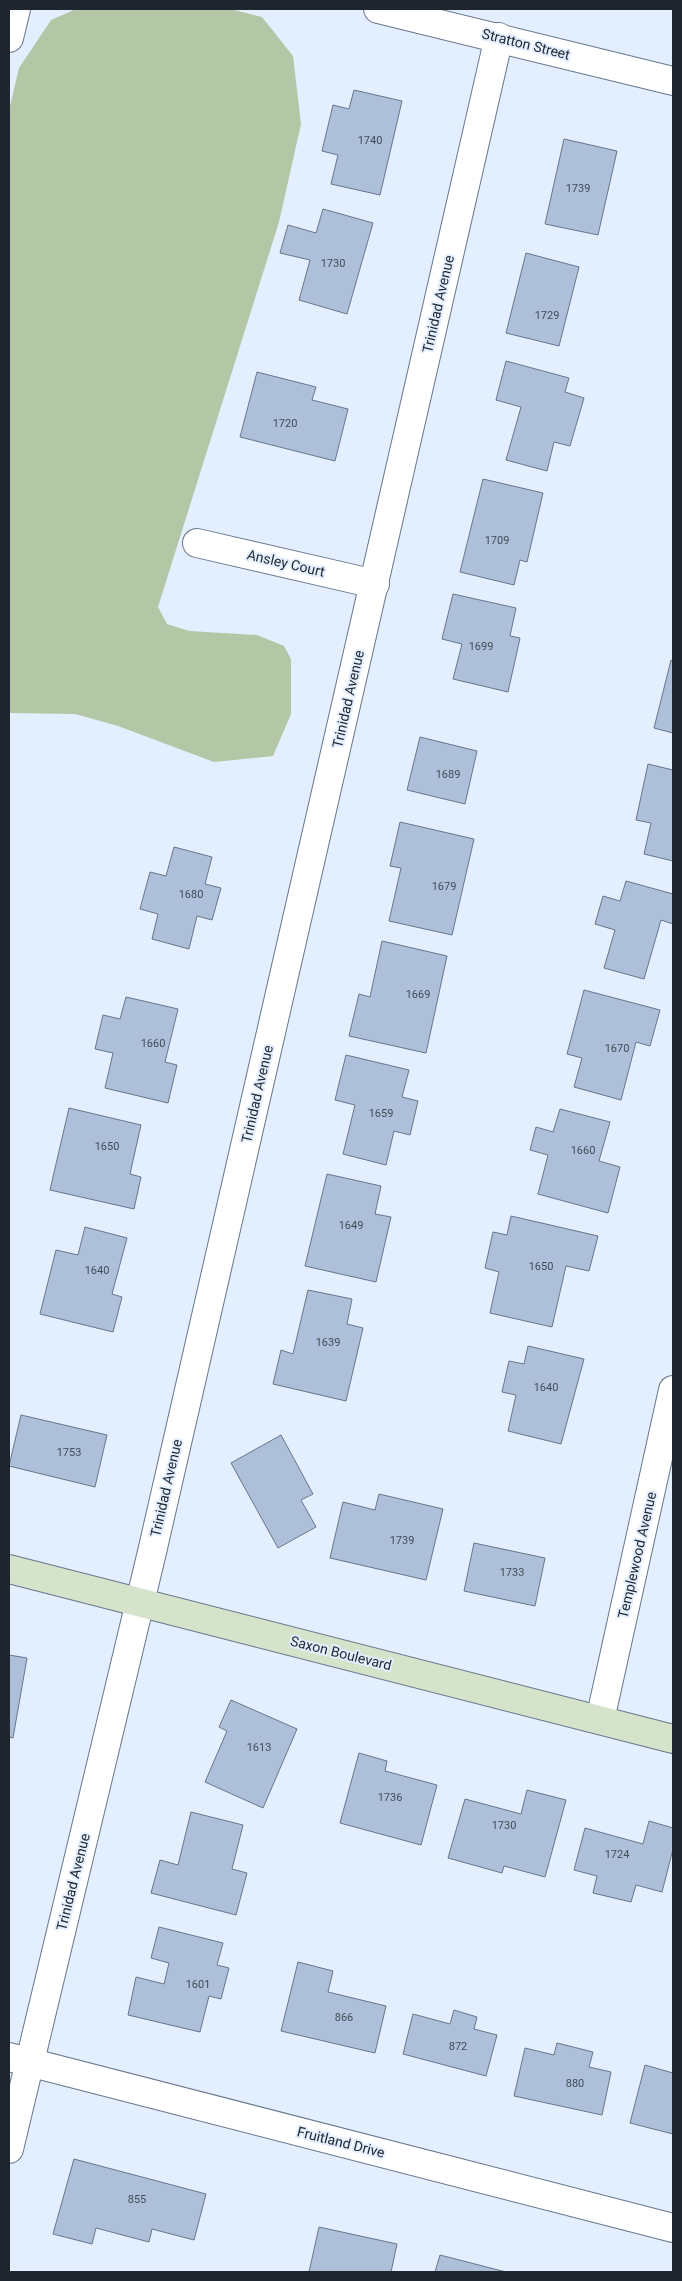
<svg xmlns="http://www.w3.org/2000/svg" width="682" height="2281" viewBox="0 0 682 2281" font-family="Roboto,sans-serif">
<rect width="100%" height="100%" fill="#e3eefe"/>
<!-- green -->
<polygon fill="#b3c7a7" points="76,9 230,9 262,17 293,56 301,124 279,222 158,607 167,624 189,631 257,635 284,646 291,659 291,714 273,756 214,762 118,726 75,714 9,713 9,110 19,68 51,20"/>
<!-- building -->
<g fill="#aec0d9" stroke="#65768d">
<polygon points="354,90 402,101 380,195 331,184 338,155 322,151 333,105 349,109"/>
<polygon points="564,139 617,151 598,235 545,224"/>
<polygon points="323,209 373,223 347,314 299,300 310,260 280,253 288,225 316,233"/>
<polygon points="526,253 579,267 559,346 506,333"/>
<polygon points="506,361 569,378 565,392 584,398 570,446 554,442 547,471 506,460 521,407 496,400"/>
<polygon points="257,372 316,387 312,400 348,409 335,461 240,437"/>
<polygon points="483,479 543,493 527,562 520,560 514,585 460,572"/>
<polygon points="453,594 516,608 510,636 520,638 508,692 453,679 462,644 442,639"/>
<polygon points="671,660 673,661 673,733 654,728"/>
<polygon points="420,737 477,751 465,804 407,790"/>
<polygon points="648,764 673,770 673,861 644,854 651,823 636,820"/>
<polygon points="400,822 474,839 452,935 389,921 401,868 390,866"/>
<polygon points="174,847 212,857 205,884 221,888 212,920 197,916 189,949 152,939 158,914 140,909 150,872 166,876"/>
<polygon points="626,881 673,894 673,924 661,920 644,979 604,968 615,930 595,924 603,896 620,901"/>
<polygon points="382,941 447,956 426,1053 349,1036 359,994 370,997"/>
<polygon points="584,990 660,1010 650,1046 636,1042 621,1100 574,1087 582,1058 567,1054"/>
<polygon points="126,997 178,1009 165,1062 177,1065 168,1103 105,1088 113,1053 95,1049 103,1015 120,1019"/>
<polygon points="346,1055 409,1070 402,1097 418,1101 410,1135 394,1131 386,1165 343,1154 355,1105 335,1100"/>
<polygon points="69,1108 141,1125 130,1174 141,1177 134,1209 50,1190"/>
<polygon points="560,1109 610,1122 599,1161 620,1167 608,1213 538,1194 548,1155 530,1150 536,1127 553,1132"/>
<polygon points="327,1174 381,1186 375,1214 391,1217 376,1282 305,1266"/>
<polygon points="511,1216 598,1236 589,1271 566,1266 552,1327 490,1313 499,1272 485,1268 493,1232 507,1235"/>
<polygon points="85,1227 127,1238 112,1294 122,1297 113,1332 40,1314 56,1250 78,1255"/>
<polygon points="308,1290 352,1299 347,1324 363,1328 346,1401 273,1384 281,1350 293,1354"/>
<polygon points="528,1346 584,1359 561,1444 508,1431 516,1395 502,1392 509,1361 524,1364"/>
<polygon points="21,1415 107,1435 95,1487 9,1466"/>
<polygon points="281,1435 313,1494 301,1500 316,1527 278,1548 231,1463"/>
<polygon points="379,1494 443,1509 426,1580 330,1558 343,1502 375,1510"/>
<polygon points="474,1543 545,1558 535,1606 464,1591"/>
<polygon points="9,1655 27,1658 13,1738 9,1737"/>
<polygon points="231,1700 297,1729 263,1808 205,1782 227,1731 219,1727"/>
<polygon points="359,1753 387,1761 385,1771 437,1785 421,1845 340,1823"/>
<polygon points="527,1790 566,1800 545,1877 504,1866 502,1873 448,1858 465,1799 521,1814"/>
<polygon points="191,1812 243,1825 232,1869 247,1873 236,1915 151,1893 160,1860 178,1865"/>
<polygon points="649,1821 673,1828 673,1849 662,1892 636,1885 631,1902 593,1893 597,1876 574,1870 585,1828 643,1844"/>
<polygon points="159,1927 223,1943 217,1965 229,1968 221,1999 209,1996 200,2032 128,2015 136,1977 164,1984 169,1963 151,1958"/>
<polygon points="298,1962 333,1971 328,1992 386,2006 375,2053 281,2031"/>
<polygon points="454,2010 477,2017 474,2029 497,2035 486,2076 403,2054 413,2014 450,2024"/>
<polygon points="557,2043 593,2052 589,2067 611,2072 602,2115 514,2096 525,2048 554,2055"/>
<polygon points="645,2065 673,2073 673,2134 630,2123"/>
<polygon points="74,2159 206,2194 194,2240 152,2229 149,2242 96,2228 92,2244 53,2234"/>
<polygon points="319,2227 397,2244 391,2272 309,2272"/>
<polygon points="440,2255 506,2272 435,2272"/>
</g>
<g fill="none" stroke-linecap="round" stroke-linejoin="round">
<defs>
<g id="minor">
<polyline points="378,9 673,81"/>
<polyline points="9,38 16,9"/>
<polyline points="197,543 375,584"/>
<polyline points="600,1720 673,1390"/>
<polyline points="9,2057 673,2228"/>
<polyline points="9,2149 152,1552 499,37"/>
</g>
<polyline id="secondary" points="9,1569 673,1739"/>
</defs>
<!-- minor casing -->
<use href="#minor" stroke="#66768d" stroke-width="30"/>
<!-- secondary casing -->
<use href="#secondary" stroke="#66768d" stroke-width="30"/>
<!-- minor -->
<use href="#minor" stroke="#fff" stroke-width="28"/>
<!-- secondary -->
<use href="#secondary" stroke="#d4e3ca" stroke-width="28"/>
</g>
<g text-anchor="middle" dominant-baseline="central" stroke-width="4" stroke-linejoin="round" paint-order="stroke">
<!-- number labels -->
<g font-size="11" fill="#424c59">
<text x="370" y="140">1740</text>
<text x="578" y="188">1739</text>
<text x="333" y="263">1730</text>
<text x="547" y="315">1729</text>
<text x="285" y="423">1720</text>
<text x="497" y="540">1709</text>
<text x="481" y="646">1699</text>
<text x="448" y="774">1689</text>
<text x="444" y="886">1679</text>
<text x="191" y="894">1680</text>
<text x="418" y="994">1669</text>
<text x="153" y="1043">1660</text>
<text x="617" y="1048">1670</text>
<text x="381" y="1113">1659</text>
<text x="107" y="1146">1650</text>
<text x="583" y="1150">1660</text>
<text x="351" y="1225">1649</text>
<text x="541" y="1266">1650</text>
<text x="97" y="1270">1640</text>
<text x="328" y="1342">1639</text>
<text x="546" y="1387">1640</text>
<text x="69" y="1452">1753</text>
<text x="402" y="1540">1739</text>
<text x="512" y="1572">1733</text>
<text x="259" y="1747">1613</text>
<text x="390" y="1797">1736</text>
<text x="504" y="1825">1730</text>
<text x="617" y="1854">1724</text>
<text x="198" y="1984">1601</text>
<text x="344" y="2017">866</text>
<text x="458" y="2046">872</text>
<text x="575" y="2083">880</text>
<text x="137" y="2199">855</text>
</g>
<!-- street labels -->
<g font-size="14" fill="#1e252e" stroke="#e3eefe">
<text transform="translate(526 44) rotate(14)">Stratton Street</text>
<text transform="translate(438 304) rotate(-77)">Trinidad Avenue</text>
<text transform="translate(286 563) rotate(13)">Ansley Court</text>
<text transform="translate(348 699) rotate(-77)">Trinidad Avenue</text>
<text transform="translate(257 1094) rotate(-77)">Trinidad Avenue</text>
<text transform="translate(166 1488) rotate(-77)">Trinidad Avenue</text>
<text transform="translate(637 1555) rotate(-77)">Templewood Avenue</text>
<text transform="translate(341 1653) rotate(14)">Saxon Boulevard</text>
<text transform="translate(73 1882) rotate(-76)">Trinidad Avenue</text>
<text transform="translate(341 2142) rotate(14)">Fruitland Drive</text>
</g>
</g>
<!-- border -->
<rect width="682" height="2281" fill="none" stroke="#1e252e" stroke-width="20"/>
</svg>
